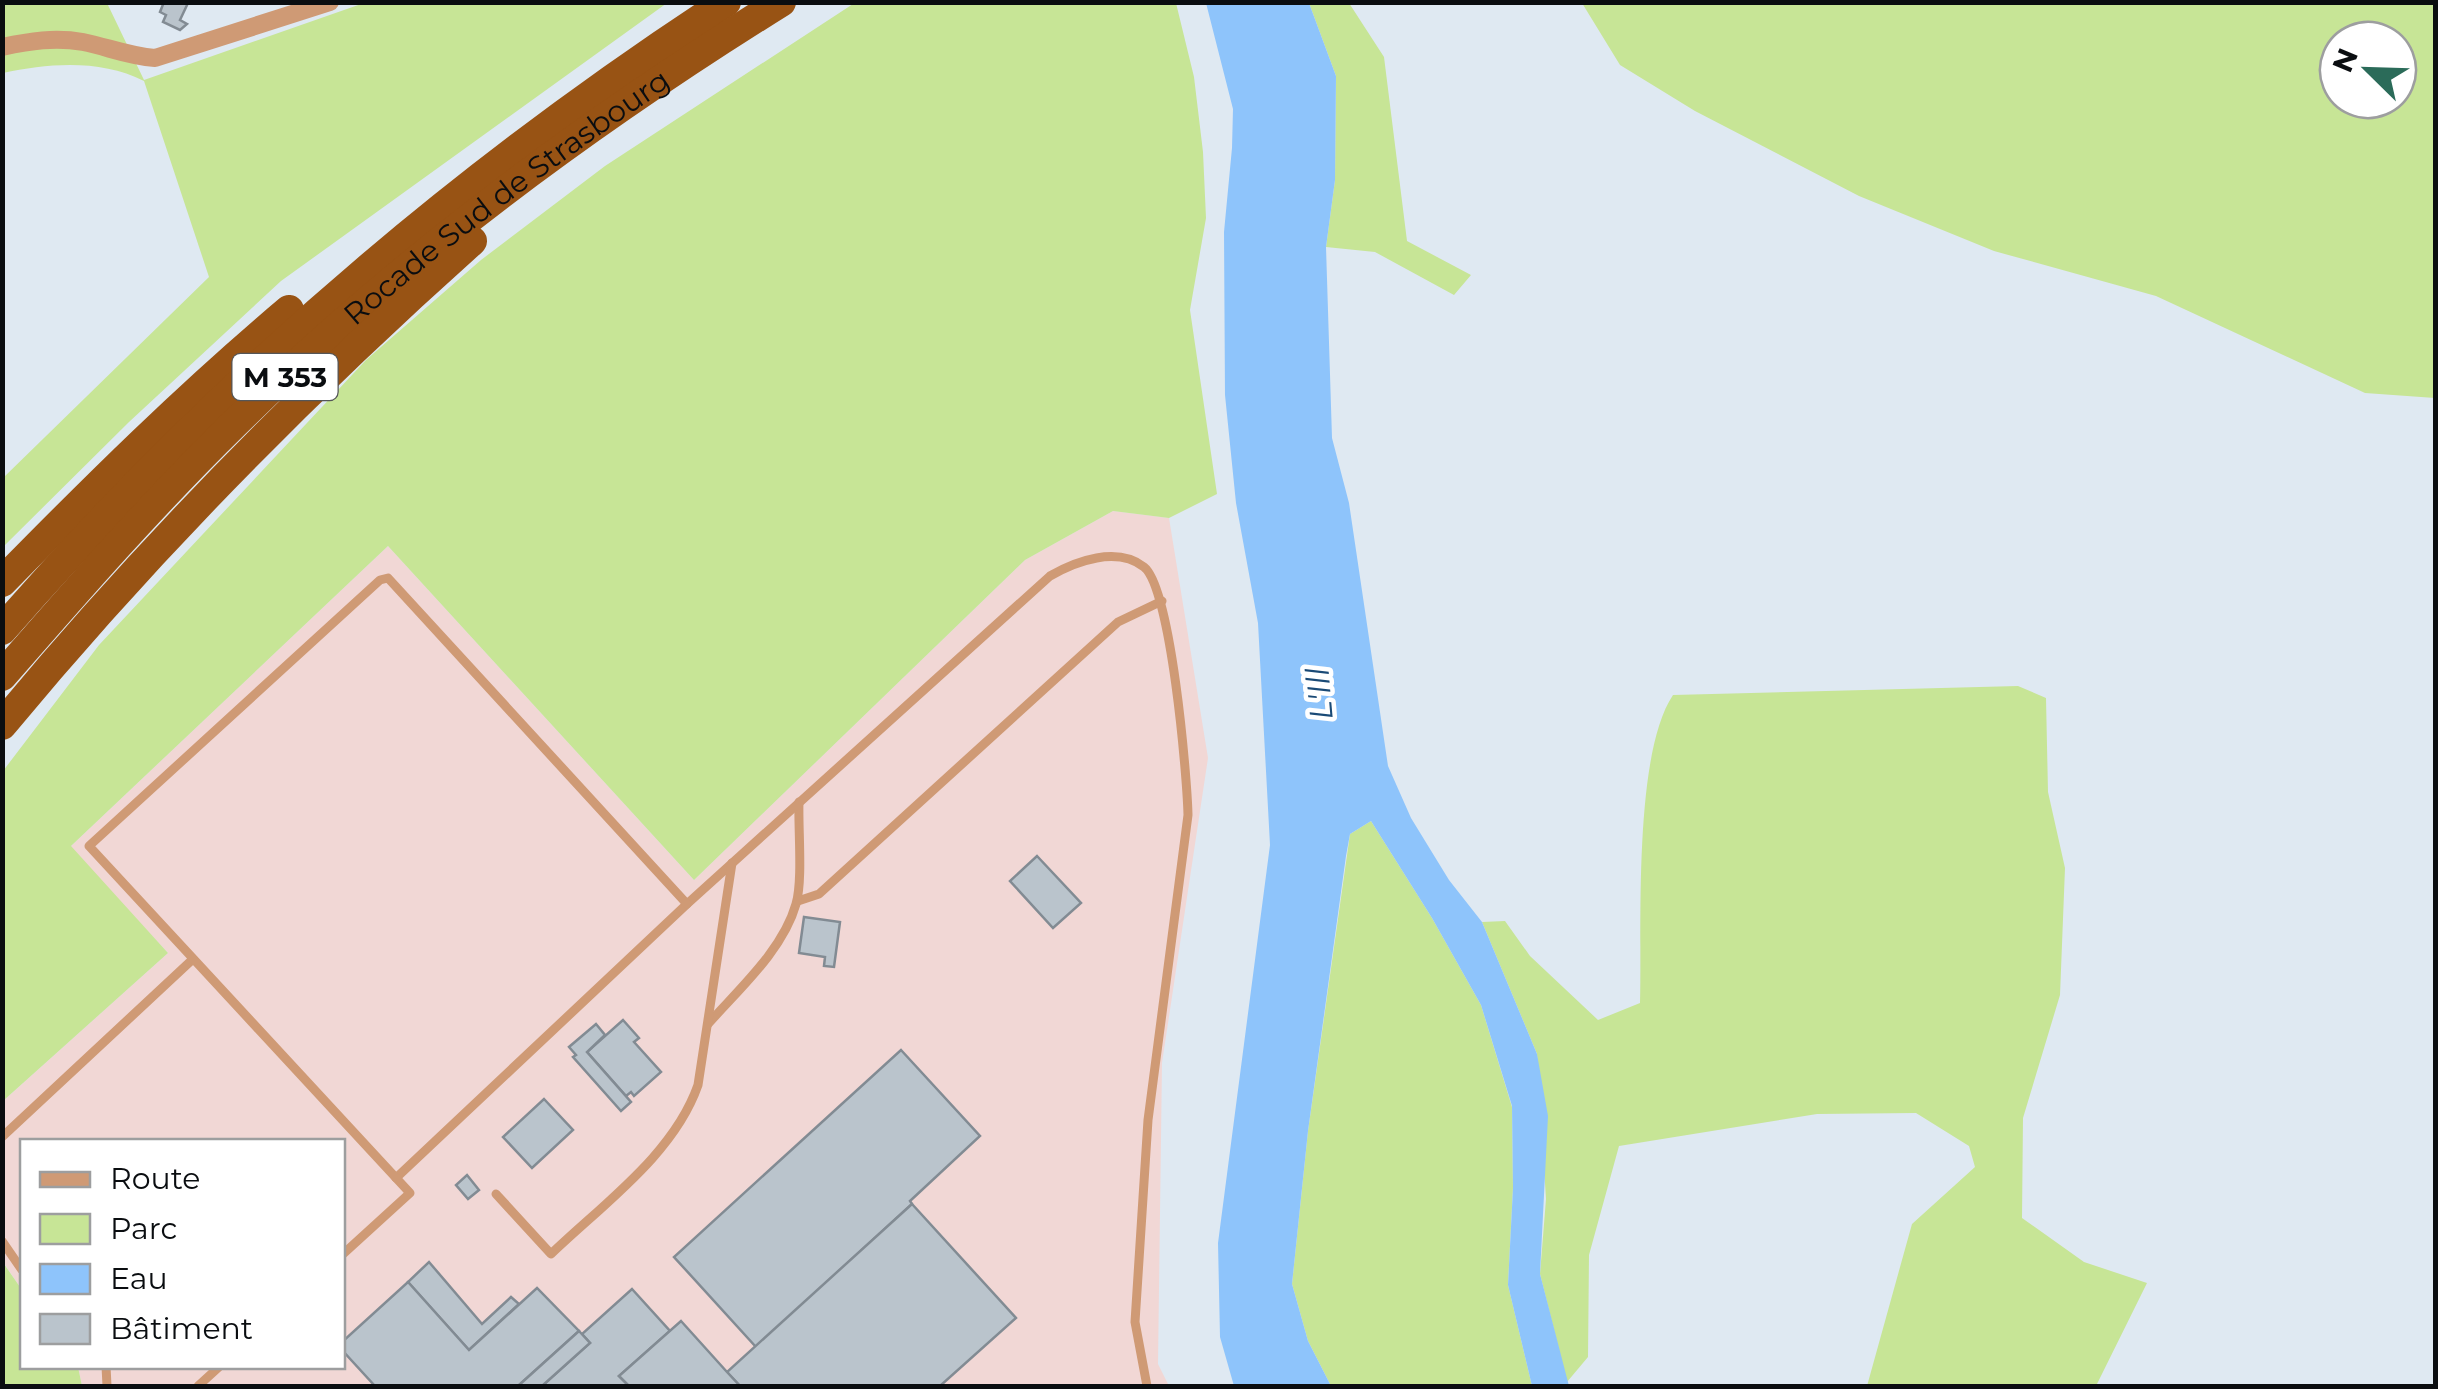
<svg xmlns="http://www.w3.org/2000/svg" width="2438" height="1389" viewBox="0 0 2438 1389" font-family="Montserrat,sans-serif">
<rect width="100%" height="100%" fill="#dfe9f2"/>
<!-- commercial -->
<polygon fill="#f1d7d5" points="1113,511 1169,518 1208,758 1162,1063 1158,1364 1169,1386 82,1386 78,1367 342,1366 342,1142 22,1142 22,1290 3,1262 2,1102 168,953 70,847 388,546 694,880 1025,560"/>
<!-- green -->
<g fill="#c7e596" fill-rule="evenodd">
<polygon points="856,2 1176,3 1194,77 1203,152 1206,218 1190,310 1217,494 1169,518 1113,511 1025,560 694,880 388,546 71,846 168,953 3,1101 3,771 99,645 366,360 481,260 605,166"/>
<path d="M3,3H107L144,80L364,3H667L281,281L129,422L3,547V478L209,277L144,81C101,59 49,63 3,73Z"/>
<polygon points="1309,3 1349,3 1384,57 1407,241 1471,275 1454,295 1375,252 1326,247 1335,180 1336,76"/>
<path d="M1582,3H2435V398L2365,393L2156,296L1994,251L1859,196L1695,111L1620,65ZM2338,40H2398V100H2338Z"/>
<path d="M2018,686L2046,698L2048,792L2065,868L2060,995L2023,1118L2022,1218L2084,1262L2147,1283L2096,1386H1867L1912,1224L1975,1167L1969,1146L1916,1113L1817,1114L1619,1146L1589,1255L1588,1357L1567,1382L1540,1274L1546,1199L1537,1054L1482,922L1505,921L1530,956L1598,1020L1640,1003C1642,927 1633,755 1673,695Z"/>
<polygon points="1371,821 1432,918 1481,1005 1512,1107 1513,1188 1508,1285 1532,1386 1331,1386 1308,1341 1292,1284 1308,1131 1350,834"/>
<polygon points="2,1261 22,1290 22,1366 78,1367 82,1386 3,1386"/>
</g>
<!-- water -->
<polygon fill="#8ec4fb" points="1206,3 1309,3 1336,76 1335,180 1326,247 1332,438 1349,503 1388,766 1411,818 1449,880 1482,922 1537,1054 1548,1116 1540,1274 1569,1386 1532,1386 1508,1285 1513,1188 1512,1106 1481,1005 1432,918 1371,821 1350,834 1346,856 1308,1131 1292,1284 1308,1341 1331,1386 1234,1386 1220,1337 1218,1243 1270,845 1258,623 1236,503 1225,395 1224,232 1232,148 1233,109"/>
<!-- building -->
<g fill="#bac4cc" stroke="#828b93" stroke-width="2.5">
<polygon points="164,2 188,3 180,20 187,24 180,30 163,22 166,15 160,12"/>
<polygon points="1037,856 1081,903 1053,928 1010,881"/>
<polygon points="804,917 840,922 834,967 824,966 825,957 799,953"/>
<polygon points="623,1020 639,1038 634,1042 661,1072 634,1096 631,1092 626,1096 587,1052"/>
<polygon points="596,1024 605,1035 587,1052 631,1102 621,1111 573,1057 576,1055 569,1047"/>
<polygon points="901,1050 980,1136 910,1201 912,1204 756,1347 674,1257"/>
<polygon points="544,1099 573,1130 532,1168 503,1137"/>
<polygon points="467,1175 479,1190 468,1199 456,1185"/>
<polygon points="912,1204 1016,1318 940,1386 740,1386 727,1372"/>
<polygon points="429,1262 482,1324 511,1297 519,1304 469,1350 408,1282"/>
<polygon points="408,1282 469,1350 537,1288 579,1331 518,1386 375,1386 342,1350 342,1342"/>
<polygon points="632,1289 670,1331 619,1376 629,1386 542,1386 590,1343 582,1334"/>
<polygon points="681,1321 727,1372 740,1386 629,1386 619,1376"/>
<polygon points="579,1331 590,1343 542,1386 518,1386"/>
</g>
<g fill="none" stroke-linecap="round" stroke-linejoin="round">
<!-- service -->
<g stroke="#cf9a75" stroke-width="9">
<polyline points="798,901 819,894 1118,622 1162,601"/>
<path d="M708,1024C739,989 783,950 796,904C803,880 798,829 799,802"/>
<polyline points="2,1137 193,959"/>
<path d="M396,1178L687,904L1050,576C1076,561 1117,546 1144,567C1171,588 1187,775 1188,815L1148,1120L1135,1322L1147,1386"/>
<path d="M496,1194L551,1254C603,1204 674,1154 698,1085L732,863"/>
<polyline points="2,1241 22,1270"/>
<polyline points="342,1255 410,1193 89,846 380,580 388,578 687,904"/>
<polyline points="106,1366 107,1386"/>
<polyline points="198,1386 220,1366"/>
</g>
<!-- minor -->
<path stroke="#cf9a75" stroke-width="18" d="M2,47C30,41 55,37 83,42C108,47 128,56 155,58L330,2"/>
<!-- trunk -->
<g stroke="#985314" stroke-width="30">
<path d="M2,582C95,487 188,395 289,310"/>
<path d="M2,630C214,387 456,178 726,2"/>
<path id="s1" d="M2,676C77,590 152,504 234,424C398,262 585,124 781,2"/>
<path d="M2,725C146,551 304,391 472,241"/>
</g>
</g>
<g text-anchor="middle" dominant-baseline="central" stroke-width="9" stroke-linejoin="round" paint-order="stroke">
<!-- shield labels -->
<rect fill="#fff" stroke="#545658" stroke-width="2.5" x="232.5" y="354" width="105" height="46" rx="8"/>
<g font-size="28" font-weight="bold" fill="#0a0d10">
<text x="285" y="377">M 353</text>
</g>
<!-- street labels -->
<g font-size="30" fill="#0a0d10" stroke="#fff">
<text stroke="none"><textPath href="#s1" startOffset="698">Rocade Sud de Strasbourg</textPath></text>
</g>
<!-- water labels -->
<g font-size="32" font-style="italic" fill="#1a4a76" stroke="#fff">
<text transform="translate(1319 694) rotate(-95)">L'Ill</text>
</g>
</g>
<!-- border -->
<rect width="2438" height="1389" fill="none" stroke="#0a0d10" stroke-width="10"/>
<!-- legend -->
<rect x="20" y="1139" width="325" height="230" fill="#ffffff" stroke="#9d9e9f" stroke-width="2.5"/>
<rect x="40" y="1172" width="50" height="15" fill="#cf9a75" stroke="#9d9e9f" stroke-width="2.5"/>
<text x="110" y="1189" font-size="30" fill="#0a0d10">Route</text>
<rect x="40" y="1214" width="50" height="30" fill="#c7e596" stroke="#9d9e9f" stroke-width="2.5"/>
<text x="110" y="1239" font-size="30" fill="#0a0d10">Parc</text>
<rect x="40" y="1264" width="50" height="30" fill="#8ec4fb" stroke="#9d9e9f" stroke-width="2.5"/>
<text x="110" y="1289" font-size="30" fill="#0a0d10">Eau</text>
<rect x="40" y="1314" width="50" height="30" fill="#bac4cc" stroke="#9d9e9f" stroke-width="2.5"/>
<text x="110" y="1339" font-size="30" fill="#0a0d10">Bâtiment</text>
<!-- north arrow -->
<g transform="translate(2368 70) rotate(293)"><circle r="48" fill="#ffffff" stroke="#9d9e9f" stroke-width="2.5"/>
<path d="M0-8L18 38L0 25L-18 38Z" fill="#2b6b59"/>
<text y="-15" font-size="28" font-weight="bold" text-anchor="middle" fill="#0a0d10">N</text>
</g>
</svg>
